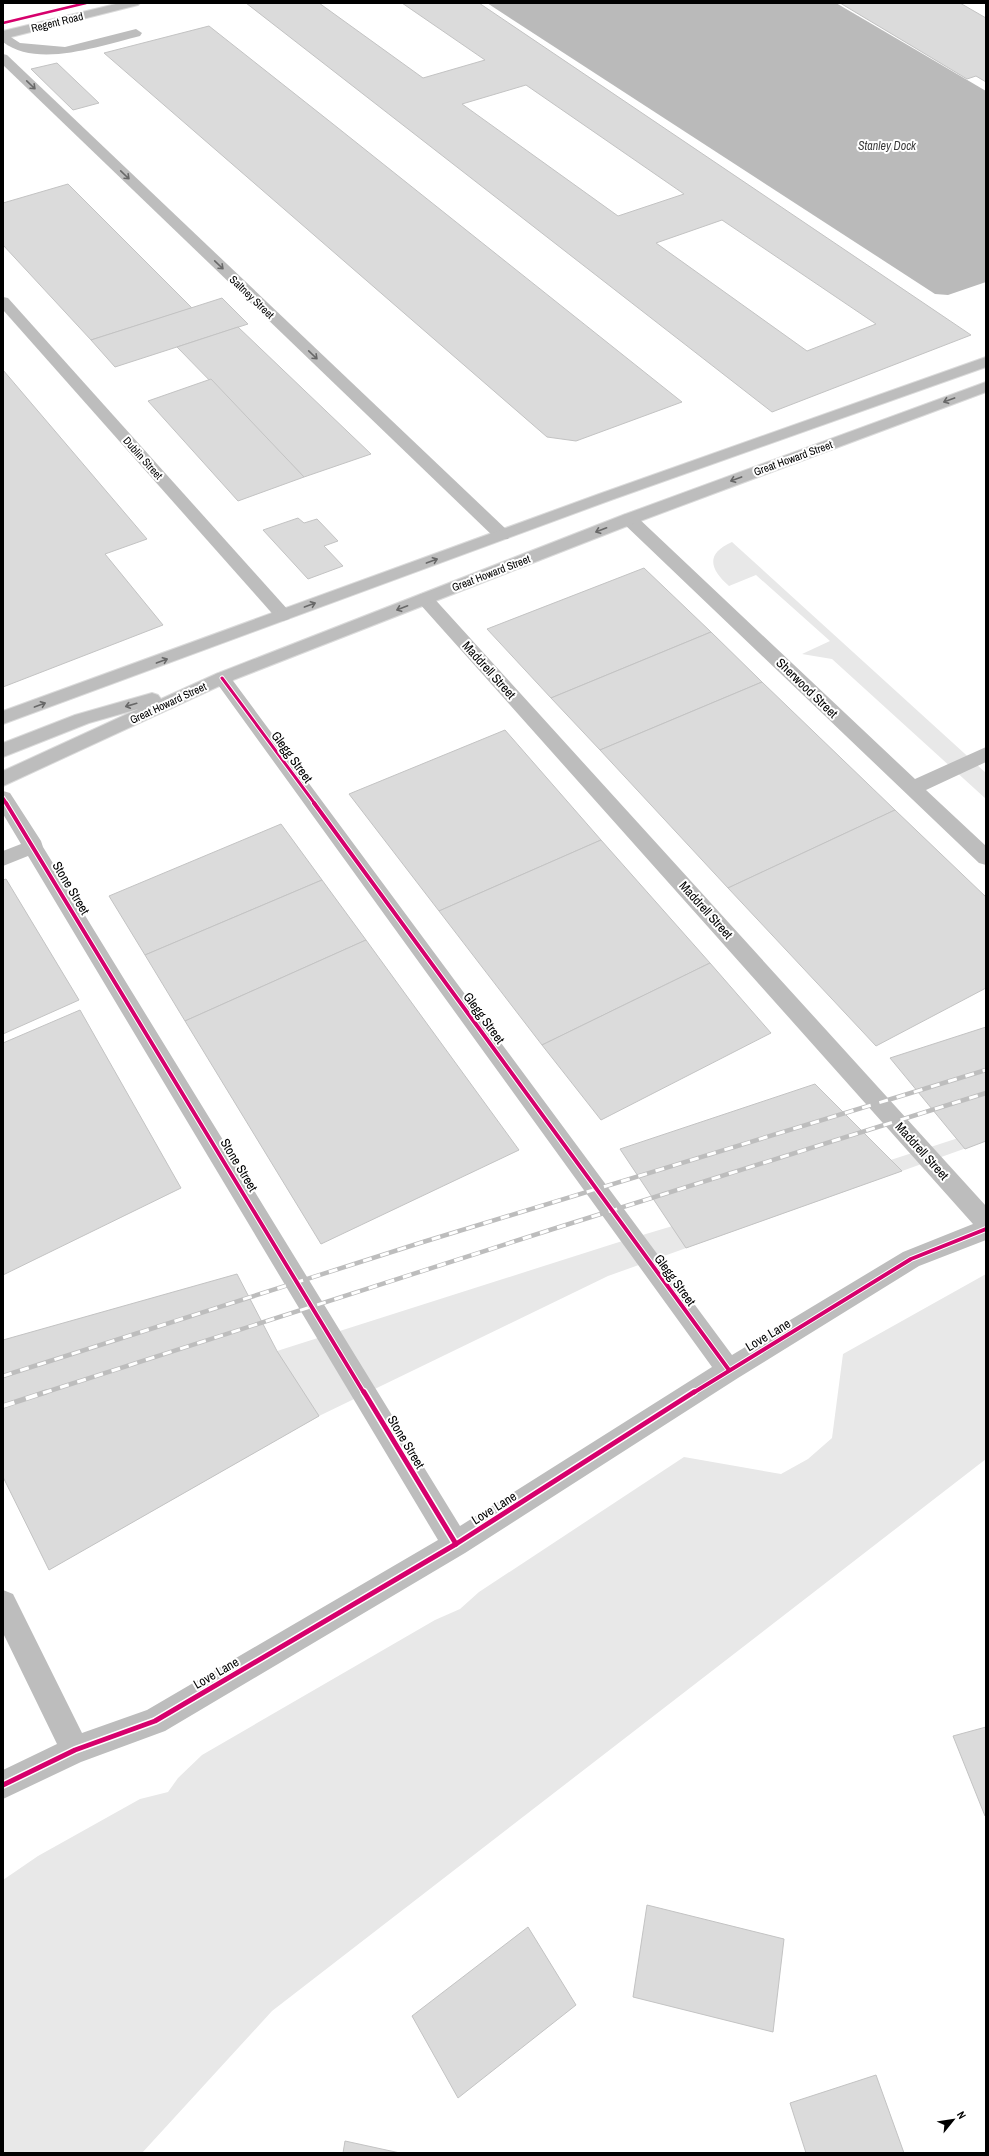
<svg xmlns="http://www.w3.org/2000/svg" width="989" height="2156" viewBox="0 0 989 2156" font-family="'Archivo Narrow',sans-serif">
<rect width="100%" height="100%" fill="#fff"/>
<!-- green -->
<g fill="#e8e8e8">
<path d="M732,542L986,773V799L832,659L802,654L830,641L756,575L729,586C710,569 705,554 732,542Z"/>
<polygon points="986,1129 986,1141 608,1276 319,1416 49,1570 3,1477 3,1455 277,1351 616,1243 869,1167"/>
<polygon points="986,1274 986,1459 272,2011 142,2153 3,2153 3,1880 38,1856 140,1799 168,1792 178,1778 202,1755 435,1620 460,1609 479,1592 684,1457 781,1474 808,1459 832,1438 843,1354"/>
</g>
<!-- water -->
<polygon fill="#bababa" points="487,3 836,3 986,91 986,282 948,295 935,294"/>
<!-- building -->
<g fill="#dbdbdb" stroke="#c3c3c3" fill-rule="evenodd">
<path d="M246,3H319L423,78L485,60L402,3H479L971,335L772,412ZM526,85L684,194L618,216L462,104ZM722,220L876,324L807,351L656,243Z"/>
<polygon points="840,3 960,3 986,18 986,82 976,76 967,79"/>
<polygon points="209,26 333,124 682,402 576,441 547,437 104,53"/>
<polygon points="57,63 99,103 73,110 31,69"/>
<polygon points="68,184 192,308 91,340 3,245 3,203"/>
<polygon points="222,298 248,324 115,367 91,340"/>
<polygon points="238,327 371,454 304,477 177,347"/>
<polygon points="3,370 147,539 105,554 163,625 3,687"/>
<polygon points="211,379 304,477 238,501 148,401"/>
<polygon points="298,518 304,523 317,519 338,541 324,546 343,566 308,579 263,530"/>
<polygon points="644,568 711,632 551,698 487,629"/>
<polygon points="711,632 762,682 600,750 551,698"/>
<polygon points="762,682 895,810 728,888 600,750"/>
<polygon points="505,730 601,840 439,911 349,794"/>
<polygon points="895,810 986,897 986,988 876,1046 728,888"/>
<polygon points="281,824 322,880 145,955 109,896"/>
<polygon points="601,840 710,963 542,1045 439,911"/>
<polygon points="6,879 79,1000 3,1034 3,880"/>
<polygon points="322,880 366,940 185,1021 145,955"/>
<polygon points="366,940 519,1150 321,1244 185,1021"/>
<polygon points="710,963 771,1033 601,1120 542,1045"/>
<polygon points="80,1010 181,1188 3,1275 3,1043"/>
<polygon points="986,1027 986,1141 965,1149 890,1058"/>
<polygon points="815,1084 902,1171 686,1248 620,1149"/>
<polygon points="237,1274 277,1351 319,1416 49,1570 3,1477 3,1340"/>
<polygon points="986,1727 986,1816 985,1816 953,1736"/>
<polygon points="647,1905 784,1939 773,2032 633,1997"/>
<polygon points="528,1927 576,2005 458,2098 412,2016"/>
<polygon points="876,2075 904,2153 806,2153 790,2103"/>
<polygon points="345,2141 400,2153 343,2153"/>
</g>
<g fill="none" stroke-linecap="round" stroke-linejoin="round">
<defs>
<polygon id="major" points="120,3 140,3 138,5 3,39 3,31"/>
<g id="highway">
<polygon points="986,357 986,367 611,500 3,724 3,711 599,494"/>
<polygon points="986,382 986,392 635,523 228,682 3,786 3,771 138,709 89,723 3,757 3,743 75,715 152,693 158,695 161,699 216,674 623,515"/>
</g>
</defs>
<!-- major casing -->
<use href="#major" stroke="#dbdbdb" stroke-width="2"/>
<!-- highway casing -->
<use href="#highway" stroke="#dbdbdb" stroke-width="2"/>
<!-- minor -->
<g fill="#bdbdbd" fill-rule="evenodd">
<path d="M136,29L142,33L140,36C102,45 38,69 3,42V32L20,43L65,47Z"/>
<polygon points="3,54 7,55 508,531 510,535 508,539 496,539 3,65"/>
<polygon points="3,297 8,298 289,611 292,615 289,619 283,621 277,619 3,310"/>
<polygon points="629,514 635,515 915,779 986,747 986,762 926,790 986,846 986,865 979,863 623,523 621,519 623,515"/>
<polygon points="425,593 431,595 986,1206 986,1240 919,1266 738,1378 465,1553 165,1731 81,1762 3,1799 3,1770 57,1744 3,1633 3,1590 13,1594 82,1733 147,1710 438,1540 28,856 3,866 3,851 21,844 3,814 3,791 10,793 41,841 43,847 460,1526 712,1367 216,682 213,678 216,674 222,672 228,674 732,1355 903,1252 973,1224 419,603 416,599 419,595"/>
</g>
<!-- major -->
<use href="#major" fill="#bdbdbd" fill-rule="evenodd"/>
<!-- highway -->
<use href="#highway" fill="#bdbdbd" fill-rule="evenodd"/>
<defs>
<g id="rail-far1">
<polyline points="3,1376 423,1242 986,1070"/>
<polyline points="43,1393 553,1229 986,1093"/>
</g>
<polyline id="rail" points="3,1406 46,1392"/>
</defs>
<!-- rail-far1 casing -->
<use href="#rail-far1" stroke="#bdbdbd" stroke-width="4.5"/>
<!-- rail casing -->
<use href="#rail" stroke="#bdbdbd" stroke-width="5.5"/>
<!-- rail-far1 -->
<use href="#rail-far1" stroke="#fff" stroke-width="3" stroke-dasharray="9" stroke-linecap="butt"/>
<!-- rail -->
<use href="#rail" stroke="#fff" stroke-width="4" stroke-dasharray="12" stroke-linecap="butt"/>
<defs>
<polyline id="cycleway-far3" points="3,23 86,3"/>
<g id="cycleway-far2">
<polyline points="222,678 315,804"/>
<polyline points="3,798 7,804"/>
</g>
<g id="cycleway-far1">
<polyline points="6,803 364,1393"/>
<polyline points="314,803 729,1370"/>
<polyline points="693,1393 911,1259 986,1229"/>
</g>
<g id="cycleway">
<polyline points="364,1392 456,1544"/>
<polyline points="3,1785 75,1750 155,1721 456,1544 694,1392"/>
</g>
</defs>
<!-- cycleway-far3 casing -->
<use href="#cycleway-far3" stroke="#fff" stroke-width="4"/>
<!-- cycleway-far2 casing -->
<use href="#cycleway-far2" stroke="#fff" stroke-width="5"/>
<!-- cycleway-far1 casing -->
<use href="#cycleway-far1" stroke="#fff" stroke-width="6"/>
<!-- cycleway casing -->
<use href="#cycleway" stroke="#fff" stroke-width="8"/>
<!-- cycleway-far3 -->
<use href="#cycleway-far3" stroke="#d6006c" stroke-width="2.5"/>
<!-- cycleway-far2 -->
<use href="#cycleway-far2" stroke="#d6006c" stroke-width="3"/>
<!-- cycleway-far1 -->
<use href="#cycleway-far1" stroke="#d6006c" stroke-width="4"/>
<!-- cycleway -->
<use href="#cycleway" stroke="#d6006c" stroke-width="5"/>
</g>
<!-- one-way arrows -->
<defs><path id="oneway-shaft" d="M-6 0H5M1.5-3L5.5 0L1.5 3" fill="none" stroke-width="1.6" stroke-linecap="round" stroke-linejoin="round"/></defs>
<g stroke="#686868">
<use href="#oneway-shaft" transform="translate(31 85) rotate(44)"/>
<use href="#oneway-shaft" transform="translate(125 175) rotate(44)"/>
<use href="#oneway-shaft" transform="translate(219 265) rotate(44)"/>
<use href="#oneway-shaft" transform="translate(313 355) rotate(44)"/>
<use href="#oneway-shaft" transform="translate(949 400) rotate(160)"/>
<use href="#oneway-shaft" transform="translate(736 479) rotate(160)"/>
<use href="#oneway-shaft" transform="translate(601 530) rotate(159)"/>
<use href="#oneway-shaft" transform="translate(432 561) rotate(-20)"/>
<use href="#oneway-shaft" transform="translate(310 605) rotate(-20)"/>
<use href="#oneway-shaft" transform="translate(402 608) rotate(159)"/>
<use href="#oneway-shaft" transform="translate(162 661) rotate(-20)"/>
<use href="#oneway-shaft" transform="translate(40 705) rotate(-20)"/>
<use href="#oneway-shaft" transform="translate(131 705) rotate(164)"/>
</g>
<g text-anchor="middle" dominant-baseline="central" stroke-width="4" stroke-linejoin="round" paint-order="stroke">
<!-- far-street labels -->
<g font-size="11" fill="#000" stroke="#fff">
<text transform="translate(57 22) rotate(-14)">Regent Road</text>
<text transform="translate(252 297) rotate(44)">Saltney Street</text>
<text transform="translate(143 458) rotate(48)">Dublin Street</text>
<text transform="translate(793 458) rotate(-20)">Great Howard Street</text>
<text transform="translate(491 573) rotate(-21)">Great Howard Street</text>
<text transform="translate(168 703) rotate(-25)">Great Howard Street</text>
</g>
<!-- far-water labels -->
<g font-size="12" font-style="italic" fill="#3d3d3d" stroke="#fff">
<text x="887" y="146">Stanley Dock</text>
</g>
<!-- street labels -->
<g font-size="13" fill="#000" stroke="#fff">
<text transform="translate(489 670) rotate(48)">Maddrell Street</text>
<text transform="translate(807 688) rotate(44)">Sherwood Street</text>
<text transform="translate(292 757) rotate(54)">Glegg Street</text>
<text transform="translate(71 888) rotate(59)">Stone Street</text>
<text transform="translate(706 910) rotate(48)">Maddrell Street</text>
<text transform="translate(484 1018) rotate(54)">Glegg Street</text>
<text transform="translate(922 1151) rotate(48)">Maddrell Street</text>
<text transform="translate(239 1165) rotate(59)">Stone Street</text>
<text transform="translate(675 1280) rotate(54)">Glegg Street</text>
<text transform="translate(768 1335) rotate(-31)">Love Lane</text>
<text transform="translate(406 1442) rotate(59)">Stone Street</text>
<text transform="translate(494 1508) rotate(-32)">Love Lane</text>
<text transform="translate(216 1673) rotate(-30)">Love Lane</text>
</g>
</g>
<!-- border -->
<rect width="989" height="2156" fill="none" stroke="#000000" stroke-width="8"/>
<!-- north arrow -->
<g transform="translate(953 2120) rotate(60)" stroke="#ffffff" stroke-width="3" paint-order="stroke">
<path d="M0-3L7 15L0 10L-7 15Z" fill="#000000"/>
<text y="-6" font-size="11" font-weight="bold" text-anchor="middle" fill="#000000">N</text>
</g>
</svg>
